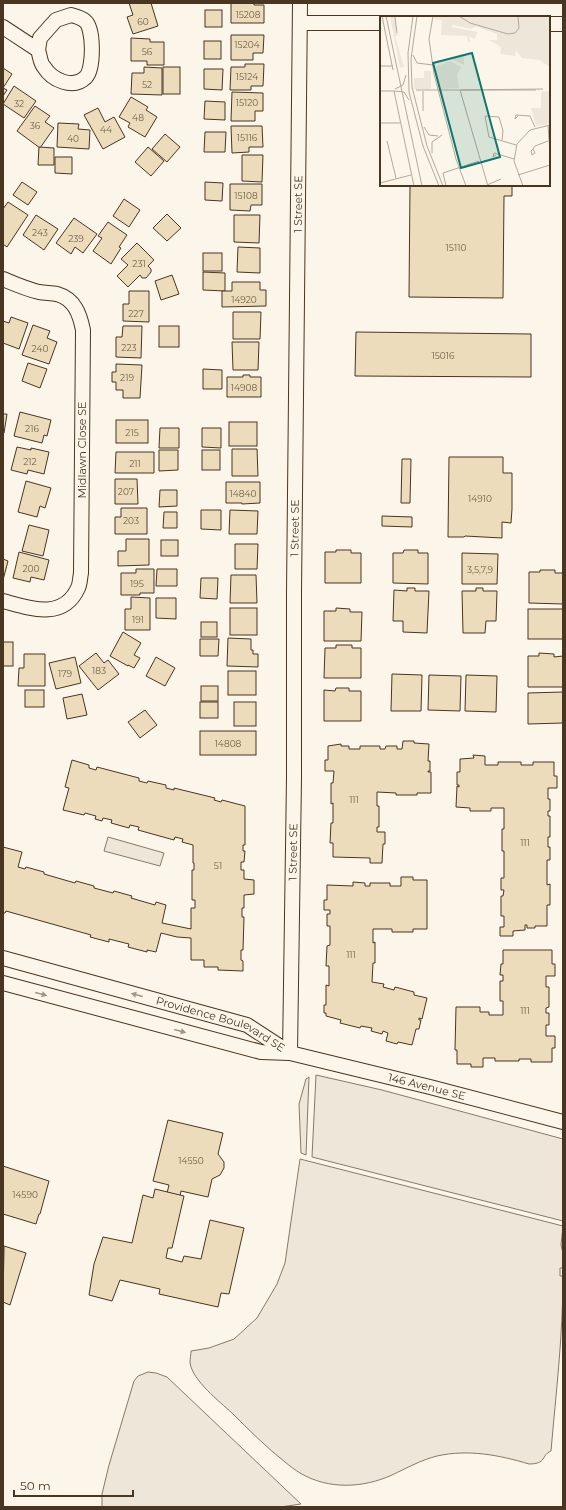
<svg xmlns="http://www.w3.org/2000/svg" width="566" height="1510" viewBox="0 0 566 1510" font-family="Montserrat,sans-serif">
<rect width="100%" height="100%" fill="#fbf6e9"/>
<!-- green -->
<g fill="#ede6d9" stroke="#887966">
<polygon points="108,837 164,853 160,866 104,851"/>
<polygon points="316,1075 382,1090 563,1139 563,1221 312,1157"/>
<polygon points="309,1077 306,1155 301,1153 299,1104 306,1079"/>
<path d="M300,1159L563,1226L561,1245L563,1253V1268H560V1276H563C563,1335 556,1393 551,1451C541,1455 547,1464 529,1464C499,1455 468,1449 437,1456C421,1460 407,1468 392,1475C363,1488 329,1490 300,1473C295,1470 290,1466 285,1462C266,1447 249,1430 232,1413C219,1401 193,1381 190,1363C190,1359 191,1354 191,1351L209,1348L234,1339L257,1318L277,1284L285,1263Z"/>
<polygon points="148,1372 156,1373 167,1377 301,1504 280,1507 102,1507 102,1494 109,1465 134,1381 138,1376"/>
</g>
<!-- building -->
<g fill="#ecdcbc" stroke="#4a3520">
<polygon points="129,3 151,3 158,26 133,34 127,17 133,15"/>
<polygon points="231,3 254,3 254,5 264,5 264,23 231,23"/>
<rect x="205" y="10" width="17" height="17"/>
<polygon points="231,35 264,35 263,53 253,53 253,60 231,60"/>
<polygon points="131,38 150,39 150,42 164,42 164,65 147,65 147,61 131,61"/>
<rect x="204" y="41" width="17" height="18"/>
<polygon points="245,64 264,64 263,86 251,86 251,90 230,90 231,67 245,67"/>
<polygon points="144,67 162,68 162,95 131,94 132,73 144,73"/>
<rect x="163" y="67" width="17" height="27"/>
<polygon points="3,68 12,74 3,88 7,90 3,96"/>
<polygon points="204,69 223,69 222,90 204,89"/>
<polygon points="14,86 36,101 24,118 3,104"/>
<polygon points="232,92 263,93 263,111 255,111 255,121 231,121"/>
<polygon points="131,97 148,107 146,110 157,117 145,137 128,127 130,123 119,117"/>
<polygon points="205,101 225,102 225,120 204,119"/>
<polygon points="35,106 50,116 45,122 54,128 40,148 17,131"/>
<polygon points="98,108 105,122 114,117 125,137 103,149 84,115"/>
<polygon points="58,123 79,124 78,129 90,130 89,149 57,147"/>
<polygon points="231,126 262,126 263,147 249,147 249,152 232,153"/>
<polygon points="205,132 226,132 225,152 204,152"/>
<polygon points="165,134 180,147 167,162 152,149"/>
<polygon points="39,147 54,148 54,165 38,165"/>
<polygon points="148,147 164,161 151,176 135,162"/>
<polygon points="242,155 263,155 262,182 242,181"/>
<polygon points="55,157 72,157 72,174 55,173"/>
<polygon points="22,182 37,192 28,205 13,195"/>
<polygon points="205,182 223,183 222,201 205,200"/>
<polygon points="230,184 262,184 262,205 251,205 250,211 230,210"/>
<polygon points="410,185 512,185 512,196 504,196 503,298 409,297"/>
<polygon points="124,199 140,210 129,227 113,216"/>
<polygon points="8,202 28,215 7,247 3,244 3,209"/>
<polygon points="167,214 181,228 167,241 153,228"/>
<polygon points="36,215 58,229 44,250 23,235"/>
<polygon points="234,215 260,215 259,243 234,242"/>
<polygon points="74,218 97,234 83,253 75,247 71,254 56,243"/>
<polygon points="108,222 127,235 119,247 121,248 111,264 93,251 102,238 98,236"/>
<polygon points="137,243 154,260 148,266 151,269 151,272 146,278 142,278 140,275 128,287 117,276 128,265 121,259"/>
<polygon points="238,247 260,248 260,273 237,272"/>
<rect x="203" y="253" width="19" height="18"/>
<polygon points="203,272 225,273 225,291 203,290"/>
<polygon points="172,275 179,294 161,300 155,281"/>
<polygon points="232,282 260,282 260,290 266,290 266,306 222,307 222,291 232,291"/>
<polygon points="129,291 149,291 149,322 123,321 123,304 129,304"/>
<polygon points="233,312 261,312 260,339 233,339"/>
<polygon points="11,317 28,323 19,349 3,343 3,321 9,323"/>
<polygon points="33,325 50,331 47,338 57,342 49,364 22,355"/>
<polygon points="123,326 142,326 141,358 116,357 116,337 122,337"/>
<rect x="159" y="326" width="20" height="21"/>
<polygon points="356,332 531,334 531,377 355,376"/>
<polygon points="232,342 259,342 258,370 233,370"/>
<polygon points="28,363 47,369 40,388 22,381"/>
<polygon points="116,364 142,365 140,398 123,398 123,390 116,390 116,382 112,382 112,372 116,372"/>
<polygon points="203,369 222,370 222,389 203,389"/>
<polygon points="243,375 250,375 250,377 261,377 261,397 227,397 227,377 243,377"/>
<polygon points="20,412 51,420 47,436 44,435 42,443 14,436"/>
<polygon points="3,414 7,414 4,433 3,433"/>
<rect x="116" y="420" width="32" height="23"/>
<rect x="229" y="422" width="28" height="24"/>
<polygon points="160,428 179,428 179,448 159,448"/>
<polygon points="202,428 221,428 221,448 202,447"/>
<polygon points="17,447 31,450 31,448 49,452 44,474 28,470 27,474 11,470"/>
<polygon points="232,449 257,449 258,476 232,476"/>
<polygon points="159,450 178,450 178,470 159,471"/>
<rect x="202" y="450" width="18" height="20"/>
<polygon points="116,452 154,452 154,473 115,473"/>
<polygon points="449,457 503,457 503,473 512,473 512,509 511,523 502,522 502,538 465,536 464,537 448,537"/>
<polygon points="402,459 411,459 410,503 401,503"/>
<polygon points="115,479 137,479 138,504 115,504"/>
<polygon points="26,481 51,488 45,508 40,506 37,517 18,512"/>
<polygon points="226,482 260,482 260,503 242,504 242,503 226,503"/>
<polygon points="160,490 177,490 177,506 159,507"/>
<polygon points="121,508 147,508 147,534 115,534 115,517 121,517"/>
<polygon points="201,510 221,510 221,530 201,529"/>
<polygon points="230,510 258,511 257,534 229,534"/>
<polygon points="164,512 177,512 177,528 163,528"/>
<polygon points="382,516 412,517 412,527 382,526"/>
<polygon points="29,525 49,530 43,556 22,551"/>
<polygon points="126,539 149,539 149,565 118,566 118,551 126,551"/>
<rect x="161" y="540" width="17" height="16"/>
<polygon points="235,544 258,544 257,569 235,569"/>
<polygon points="336,550 351,550 351,553 361,553 361,583 325,583 325,552 336,552"/>
<polygon points="404,550 418,550 418,553 428,553 428,584 393,583 393,553 403,553"/>
<polygon points="19,552 49,560 44,580 31,577 30,582 13,578"/>
<polygon points="462,553 498,554 497,584 462,584"/>
<polygon points="3,559 8,561 3,580"/>
<polygon points="136,569 154,569 154,593 140,593 140,595 121,595 121,573 136,573"/>
<polygon points="157,569 177,569 177,586 156,586"/>
<polygon points="540,570 555,570 555,573 563,573 563,604 529,603 529,572 540,572"/>
<polygon points="231,575 256,575 257,603 230,603"/>
<polygon points="201,578 218,578 217,599 200,598"/>
<polygon points="407,588 415,588 415,591 429,591 427,633 403,632 403,621 393,621 394,590 407,591"/>
<polygon points="476,588 483,588 483,591 497,591 496,621 486,621 485,633 463,633 462,591 476,591"/>
<polygon points="131,597 150,598 150,630 125,630 125,609 131,609"/>
<polygon points="156,598 176,598 176,619 156,618"/>
<rect x="230" y="608" width="27" height="27"/>
<polygon points="336,608 350,609 350,612 362,612 361,641 324,641 324,611 336,611"/>
<rect x="528" y="609" width="35" height="30"/>
<rect x="201" y="622" width="16" height="15"/>
<polygon points="123,632 141,643 134,655 140,658 134,668 128,665 128,666 110,656"/>
<polygon points="228,638 251,639 251,650 253,650 253,654 258,654 258,667 227,666"/>
<polygon points="200,639 219,639 218,656 200,656"/>
<rect x="3" y="642" width="10" height="24"/>
<polygon points="336,645 352,645 352,648 361,648 361,678 324,678 325,648 336,648"/>
<polygon points="96,653 104,663 108,660 119,674 98,690 79,666"/>
<polygon points="539,653 554,654 554,657 563,656 563,687 528,687 528,656 539,656"/>
<polygon points="24,654 45,654 45,686 18,686 19,668 24,668"/>
<polygon points="75,657 81,683 56,689 49,663"/>
<polygon points="156,657 175,668 165,686 146,676"/>
<rect x="228" y="671" width="28" height="24"/>
<polygon points="392,674 422,675 421,711 391,711"/>
<polygon points="429,675 461,676 460,711 428,710"/>
<polygon points="466,675 497,676 496,712 465,711"/>
<rect x="201" y="686" width="17" height="15"/>
<polygon points="336,688 349,688 349,691 361,691 361,721 324,721 324,690 335,691"/>
<rect x="25" y="690" width="19" height="17"/>
<polygon points="563,692 563,723 528,724 528,693"/>
<polygon points="82,694 87,715 67,719 63,698"/>
<rect x="200" y="702" width="18" height="16"/>
<rect x="234" y="702" width="22" height="24"/>
<polygon points="145,710 157,725 140,738 128,722"/>
<rect x="200" y="731" width="56" height="24"/>
<polygon points="403,741 414,741 414,743 429,744 428,761 430,761 430,771 428,771 428,772 431,772 431,793 417,793 417,795 396,795 396,793 377,792 377,806 379,806 379,827 377,827 377,832 385,832 385,844 383,844 382,863 370,863 370,858 333,857 333,843 330,843 331,823 333,823 333,803 331,804 331,783 333,783 334,771 325,771 325,760 328,760 328,746 341,744 341,746 349,746 349,749 360,749 360,746 380,746 380,749 385,749 386,746 397,746 397,749 402,749"/>
<polygon points="473,755 485,756 485,765 498,765 498,762 521,762 521,765 533,765 533,762 554,762 554,776 557,776 557,788 548,788 548,799 550,799 550,811 548,811 548,816 550,816 550,837 548,837 548,847 550,847 550,860 547,860 547,885 550,884 550,905 547,905 547,926 535,926 535,928 527,928 527,925 525,925 525,930 513,931 513,936 500,936 500,927 504,927 504,916 501,916 501,896 503,896 504,890 501,890 501,878 504,878 504,851 502,851 502,829 504,829 504,808 491,808 491,811 470,811 470,808 456,807 457,786 459,787 459,785 457,785 457,772 460,772 460,759 474,758"/>
<polygon points="72,760 89,765 89,768 96,770 97,767 139,778 139,781 147,783 148,781 166,785 166,788 174,790 174,788 215,798 214,800 221,802 222,800 245,806 245,845 243,845 243,851 245,851 244,862 241,862 241,870 244,870 244,879 254,880 254,894 244,895 244,908 242,908 242,917 244,917 243,950 241,950 241,960 243,961 243,971 218,970 218,967 204,967 204,960 191,960 191,938 177,937 161,933 156,952 147,950 147,952 128,947 129,944 109,939 109,942 90,937 91,935 6,911 5,913 3,913 3,847 22,852 18,867 25,869 26,867 44,872 44,874 75,883 76,881 94,886 94,888 113,893 114,891 132,896 131,898 155,905 156,902 166,905 162,923 191,929 191,908 195,908 195,900 192,900 192,870 194,870 194,863 193,863 193,845 182,842 183,839 175,837 174,840 138,830 139,827 130,825 129,828 111,823 112,820 103,818 102,821 95,819 96,816 85,813 84,815 63,810 69,788 65,787"/>
<polygon points="401,877 413,877 413,880 427,880 427,929 413,929 413,932 392,932 392,929 373,929 373,943 375,942 375,963 373,963 372,982 384,984 383,987 394,990 395,987 414,992 414,995 427,998 422,1019 419,1018 419,1020 421,1020 419,1029 416,1029 412,1045 398,1042 397,1044 386,1041 388,1033 383,1031 382,1034 371,1031 372,1028 361,1026 360,1028 340,1023 341,1020 326,1016 326,1013 324,1013 324,1005 326,1005 326,985 329,986 329,966 326,966 327,946 330,945 330,926 327,926 327,914 330,914 330,910 324,910 324,900 327,900 327,885 353,886 353,882 365,883 365,886 370,886 370,883 390,883 390,886 401,886"/>
<polygon points="503,950 552,950 552,964 555,964 555,976 546,976 546,987 549,987 549,1007 546,1008 546,1013 549,1013 549,1025 546,1025 546,1036 555,1036 555,1048 552,1048 552,1062 531,1062 531,1059 519,1059 519,1061 495,1061 495,1058 483,1058 483,1067 471,1067 471,1064 457,1064 457,1050 455,1050 456,1007 480,1007 480,1012 489,1012 489,1015 503,1015 503,1001 500,1001 500,981 503,981 503,975 500,975 501,964 503,964"/>
<polygon points="168,1120 223,1133 218,1154 224,1162 224,1168 220,1175 212,1179 208,1197 181,1191 180,1196 167,1193 169,1185 153,1181"/>
<polygon points="3,1166 49,1181 40,1214 39,1214 36,1224 3,1214"/>
<polygon points="155,1189 184,1196 172,1248 168,1248 166,1258 182,1262 184,1256 201,1259 210,1220 244,1228 229,1294 221,1293 218,1307 159,1294 160,1289 120,1280 112,1301 89,1295 94,1264 103,1237 132,1243 143,1195 153,1198"/>
<polygon points="4,1246 26,1253 10,1305 3,1302"/>
</g>
<g fill="none" stroke-linecap="round" stroke-linejoin="round">
<defs>
<g id="street">
<polyline points="301,23 381,23"/>
<polyline points="549,24 563,24"/>
<path d="M3,27L38,50C40,55 40,63 44,67C52,80 73,90 86,77C94,68 94,28 85,21C82,18 75,16 71,15L56,20L40,38L38,50"/>
<path d="M3,279C15,284 26,289 39,292C45,293 51,293 57,294C75,299 80,315 83,330L81,573C80,578 80,584 78,588C63,621 29,608 3,601"/>
<path id="s1" d="M3,958L247,1025L290,1053"/>
<path id="s2" d="M3,983L261,1052L290,1053L430,1087L563,1122"/>
<path id="s3" d="M290,1053L294,778V593L300,3"/>
</g>
</defs>
<!-- street casing -->
<use href="#street" stroke="#4a3520" stroke-width="16"/>
<!-- street -->
<use href="#street" stroke="#fbf6e9" stroke-width="14"/>
</g>
<!-- one-way arrows -->
<defs><path id="oneway-solid" d="M-6-.8H1V-3.2L6.5 0L1 3.2V.8H-6Z"/></defs>
<g fill="#a29684">
<use href="#oneway-solid" transform="translate(41 994) rotate(15)"/>
<use href="#oneway-solid" transform="translate(137 995) rotate(-165)"/>
<use href="#oneway-solid" transform="translate(180 1031) rotate(15)"/>
</g>
<g text-anchor="middle" dominant-baseline="central" stroke-width="3" stroke-linejoin="round" paint-order="stroke">
<!-- number labels -->
<g font-size="9" fill="#725f47">
<text x="248" y="14">15208</text>
<text x="143" y="21">60</text>
<text x="247" y="44">15204</text>
<text x="147" y="51">56</text>
<text x="247" y="76">15124</text>
<text x="147" y="84">52</text>
<text x="247" y="102">15120</text>
<text x="19" y="103">32</text>
<text x="138" y="117">48</text>
<text x="35" y="125">36</text>
<text x="106" y="129">44</text>
<text x="247" y="137">15116</text>
<text x="73" y="138">40</text>
<text x="246" y="195">15108</text>
<text x="40" y="232">243</text>
<text x="76" y="238">239</text>
<text x="456" y="247">15110</text>
<text x="139" y="263">231</text>
<text x="244" y="299">14920</text>
<text x="136" y="313">227</text>
<text x="129" y="347">223</text>
<text x="40" y="348">240</text>
<text x="443" y="355">15016</text>
<text x="127" y="377">219</text>
<text x="244" y="387">14908</text>
<text x="32" y="428">216</text>
<text x="132" y="432">215</text>
<text x="30" y="461">212</text>
<text x="135" y="463">211</text>
<text x="126" y="491">207</text>
<text x="243" y="493">14840</text>
<text x="480" y="498">14910</text>
<text x="131" y="520">203</text>
<text x="31" y="568">200</text>
<text x="480" y="569">3,5,7,9</text>
<text x="137" y="583">195</text>
<text x="138" y="619">191</text>
<text x="99" y="670">183</text>
<text x="65" y="673">179</text>
<text x="228" y="743">14808</text>
<text x="354" y="799">111</text>
<text x="525" y="842">111</text>
<text x="218" y="865">51</text>
<text x="351" y="954">111</text>
<text x="525" y="1010">111</text>
<text x="191" y="1160">14550</text>
<text x="25" y="1194">14590</text>
</g>
<!-- street labels -->
<g font-size="11" fill="#4a3520" stroke="#fbf6e9">
<text stroke="none"><textPath href="#s3" startOffset="849">1 Street SE</textPath></text>
<text transform="translate(82 450) rotate(-90)">Midlawn Close SE</text>
<text stroke="none"><textPath href="#s3" startOffset="525">1 Street SE</textPath></text>
<text stroke="none"><textPath href="#s3" startOffset="201">1 Street SE</textPath></text>
<text stroke="none"><textPath href="#s1" startOffset="228">Providence Boulevard SE</textPath></text>
<text stroke="none"><textPath href="#s2" startOffset="437">146 Avenue SE</textPath></text>
</g>
</g>
<!-- overview -->
<g transform="translate(380 16)">
<rect width="170" height="170" fill="#fbf6e9"/>
<path d="M10,0H14L17,12L16,16L19,19L15,20L24,51L20,52ZM55,0H170V51L159,44L142,42L136,35L135,40L120,38L121,31L109,24H117V18L96,10L91,13L73,9L71,11L98,16L94,23L89,20L90,26H88L87,20L61,19L62,4L54,3ZM84,39V49L71,43L82,38ZM70,45L81,51L77,59L79,72L59,73L55,51ZM44,55H51V73H34V62H44ZM170,75V108L156,110L151,92H161V76Z" fill="#ede6d9"/>
<path fill="none" stroke="#b4a999" stroke-width="1" d="M2,0L13,54M6,0L42,170M33,0L28,37L29,76L43,130L59,170M37,0L31,43L32,71L47,130L63,170M53,0L49,23L54,58L76,143L86,170M79,0L90,7L128,18L135,17L139,12L138,0M15,1L17,17M33,39L37,47L53,49M0,50H13M15,73L23,69L26,59M36,74H156M80,74L108,170M81,74L163,73M0,75H14M14,75L34,170M14,75L24,76L29,84M43,75V95M138,100L135,103L136,99L150,100L155,111M0,107H20M168,109L170,137M44,111L49,119L58,120M122,124L123,115L119,101L105,100L109,121L136,129M7,125L16,162M153,133L155,137L152,139L151,135L153,133L155,130L168,125M52,137V126L62,119M116,139L113,141L114,137L134,143M138,159L170,149M0,167L31,159M107,169L121,163M66,170L63,157L99,145M143,170L134,145L137,128L150,114L170,109"/>
<path fill="#0f766e" fill-opacity="0.15" stroke="#0f766e" stroke-width="2" d="M92,37L120,141L81,152L53,47Z"/>
<rect width="170" height="170" fill="none" stroke="#4a3520" stroke-width="2"/>
</g>
<!-- border -->
<rect width="566" height="1510" fill="none" stroke="#4a3520" stroke-width="8"/>
<!-- scale -->
<path d="M14 1490v6h119v-6" fill="none" stroke="#4a3520" stroke-width="2"/>
<text x="20" y="1490" font-size="12" fill="#4a3520" stroke="#fbf6e9" stroke-width="3" paint-order="stroke">50 m</text>
</svg>
